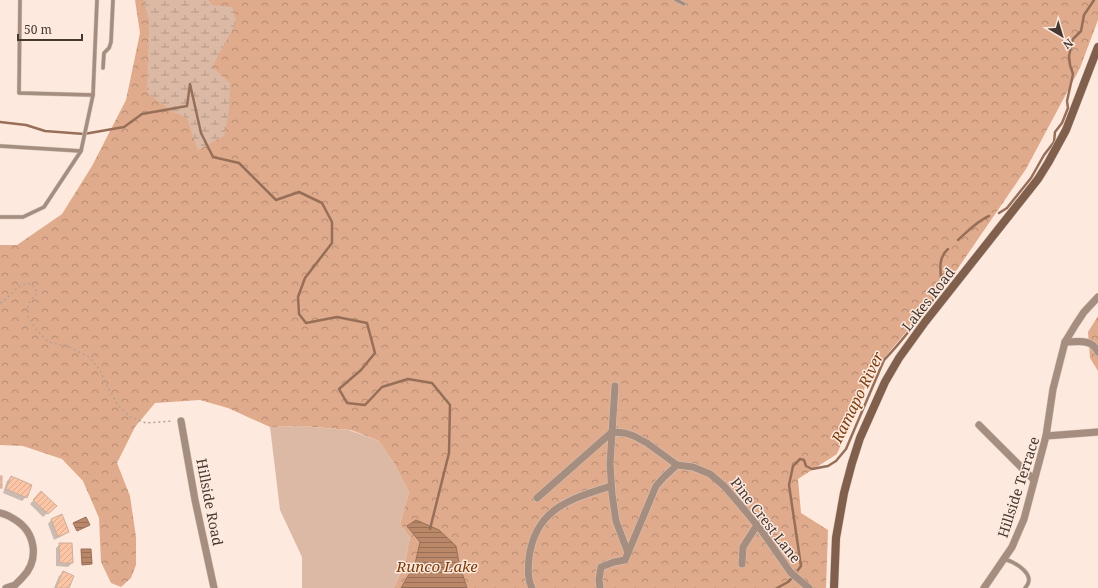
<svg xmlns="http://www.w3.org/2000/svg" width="1098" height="588" viewBox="0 0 1098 588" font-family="'Noto Serif',serif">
<defs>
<pattern id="forest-crowns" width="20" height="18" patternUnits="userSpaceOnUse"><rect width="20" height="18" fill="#e0ab8c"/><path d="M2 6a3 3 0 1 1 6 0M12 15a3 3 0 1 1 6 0" fill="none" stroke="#b78c73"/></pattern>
<pattern id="wetland-marsh" width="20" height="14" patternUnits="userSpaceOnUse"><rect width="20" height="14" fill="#dcb9a5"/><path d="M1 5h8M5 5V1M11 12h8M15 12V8" fill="none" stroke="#b49787"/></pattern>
<pattern id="water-rules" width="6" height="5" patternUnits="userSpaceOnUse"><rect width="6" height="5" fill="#ba8769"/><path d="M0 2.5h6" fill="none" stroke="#996f57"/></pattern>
<pattern id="building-hatch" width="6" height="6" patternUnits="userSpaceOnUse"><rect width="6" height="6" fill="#fcc5a5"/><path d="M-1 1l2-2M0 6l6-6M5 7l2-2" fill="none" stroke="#d9aa8e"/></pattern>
</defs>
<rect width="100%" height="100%" fill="#fde9de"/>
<!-- grass -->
<polygon fill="#dcb9a5" points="301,426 349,430 379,441 395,465 409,492 400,524 410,537 405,563 394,588 302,588 302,557 280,510 270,427"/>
<!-- forest -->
<g fill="url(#forest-crowns)">
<polygon points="135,0 1098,0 1098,20 1080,68 1026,169 952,277 870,375 837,454 798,479 801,513 828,530 826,588 467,588 459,563 456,546 420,542 415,564 401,588 394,588 405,563 410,537 400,524 409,492 395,465 379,441 351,430 301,426 270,427 228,408 200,400 155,403 135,427 117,463 130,496 136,537 136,565 131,578 121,587 111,583 101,562 99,518 83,481 62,459 23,446 0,445 0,245 17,245 62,214 92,166 126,100 140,33"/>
<polygon points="1098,316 1098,371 1090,358 1088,332"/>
</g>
<!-- wetland -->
<polygon fill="url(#wetland-marsh)" points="144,0 208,0 212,5 232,7 236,23 212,67 230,83 229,110 224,136 198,150 187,118 172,111 147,93 149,21"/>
<!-- water -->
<g fill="url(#water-rules)" stroke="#976f58">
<polygon points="86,517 90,525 77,531 73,523"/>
<polygon points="416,520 439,530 456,546 459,563 467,588 401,588 415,564 420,542 407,526"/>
<polygon points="81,549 91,549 92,564 82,565"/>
</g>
<!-- shadow -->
<g fill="#0003">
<polygon points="11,477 26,497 22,501 3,493 7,481"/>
<polygon points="41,492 55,506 43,517 30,504"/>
<polygon points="51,520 68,531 64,535 54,540 48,524"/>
<polygon points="60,544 72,563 68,567 56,566 56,548"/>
<polygon points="63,573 68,588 54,588 59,576"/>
</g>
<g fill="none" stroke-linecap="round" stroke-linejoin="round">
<!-- stream -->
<g stroke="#976f58" stroke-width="2.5">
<polyline points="0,122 26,125 45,131 84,134 124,127 142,114 187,106 190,84 201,133 213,157 239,163 276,200 299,192 322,203 332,222 332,243 305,278 298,297 299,314 306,323 337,317 367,323 375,353 361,370 339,389 347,403 365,405 382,387 408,379 432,383 450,405 449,453 430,529"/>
<polyline points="999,213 1007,208 1031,178 1044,155 1054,142 1055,132 1062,123 1068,108 1067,101 1073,74 1070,65 1069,56 1073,39 1081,31 1084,15 1094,0"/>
<path d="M958,240C967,232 977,221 989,216"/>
<path d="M798,570L801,566L789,485L793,466L800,459L804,460L806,466L812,469L828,466L836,461L846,449L884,360C894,350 941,294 942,284C942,282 941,280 941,278C940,267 939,257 948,249"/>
<polyline points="777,588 788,582 791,579"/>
</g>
</g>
<!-- building -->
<g fill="url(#building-hatch)" stroke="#cdae9c">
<rect x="0" y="476" width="2" height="12"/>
<polygon points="11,476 32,485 27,498 6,489"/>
<polygon points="41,491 57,506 48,514 33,500"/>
<polygon points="62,514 69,532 58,537 51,519"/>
<polygon points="59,543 72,543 73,563 60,563"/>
<polygon points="63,571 74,576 69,588 56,588"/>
</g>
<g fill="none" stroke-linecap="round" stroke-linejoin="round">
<defs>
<g id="service">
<polyline points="20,0 19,93 93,95 97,0"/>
<polyline points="676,0 684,4"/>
<polyline points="103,68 104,53 109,48 111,42 113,0"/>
<polyline points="0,146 81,151"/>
<polyline points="0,217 23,217 44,207 81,151 93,95"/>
<path d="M1004,559C1015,562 1038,575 1025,588"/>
</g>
<g id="minor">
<path d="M1065,342C1078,342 1091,338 1098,352"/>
<polyline points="181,421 195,500 214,588"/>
<polyline points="979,425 1034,480"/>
<polyline points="1046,436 1053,389 1065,342 1076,324 1084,312 1098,297"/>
<polyline points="537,498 612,432 625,433 634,436 647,443 677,465 693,467 710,474 724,486 742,507 761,530 791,573 809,588"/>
<path d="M0,513C6,514 9,516 14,519C36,532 40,560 22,578C20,580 17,583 15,585C12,586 9,587 6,588"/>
<polyline points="628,553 656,486 663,478 677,465"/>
<polyline points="742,564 743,547 757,525"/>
<path d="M532,588C527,579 528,567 529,558C535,509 570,499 611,486"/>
<polyline points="600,588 599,580 601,567 614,562 625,560 628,553 616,521 612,494 610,464 615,386"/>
<polyline points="984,588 1012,547 1024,519 1046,436 1098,432"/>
</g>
<polyline id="secondary" points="834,588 836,538 844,493 852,463 860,438 885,382 899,358 925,322 1038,179 1048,163 1066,130 1098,47"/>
</defs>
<!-- service casing -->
<use href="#service" stroke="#d8c6bb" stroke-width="4.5"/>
<!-- minor casing -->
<use href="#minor" stroke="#d8c6bb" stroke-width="8"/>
<!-- secondary casing -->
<use href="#secondary" stroke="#d8c6bb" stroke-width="9"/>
<!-- path -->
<path stroke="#b2a198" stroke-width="1.5" stroke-dasharray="2 3" stroke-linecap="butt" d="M0,303C12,297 13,287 28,283L34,286L37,293L28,304V316L37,331L49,342L69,347L89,357L100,370L107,386L118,405L130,417L146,423L173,421"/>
<!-- service -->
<use href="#service" stroke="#a58e80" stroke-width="3.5"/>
<!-- minor -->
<use href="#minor" stroke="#a58e80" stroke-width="7"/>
<!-- secondary -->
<use href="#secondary" stroke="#80604d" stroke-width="8"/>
</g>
<g text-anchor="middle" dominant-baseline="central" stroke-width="3" stroke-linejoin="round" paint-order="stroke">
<!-- street labels -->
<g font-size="14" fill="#453831" stroke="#fde9de">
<text transform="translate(928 299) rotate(-52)">Lakes Road</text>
<text transform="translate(1018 487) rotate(-72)">Hillside Terrace</text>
<text transform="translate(210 502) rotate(79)">Hillside Road</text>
<text transform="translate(766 520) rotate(52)">Pine Crest Lane</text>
</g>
<!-- water labels -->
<g font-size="15" font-style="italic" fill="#7d3c0b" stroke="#fde9de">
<text transform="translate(857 397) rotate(-64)">Ramapo River</text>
<text x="437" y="566">Runco Lake</text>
</g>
</g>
<!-- north arrow -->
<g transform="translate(1062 36) rotate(142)" stroke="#fde9de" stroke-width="3" paint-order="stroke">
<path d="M0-3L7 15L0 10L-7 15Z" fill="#453831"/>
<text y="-6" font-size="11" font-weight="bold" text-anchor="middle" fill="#453831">N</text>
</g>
<!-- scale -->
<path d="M18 34v6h64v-6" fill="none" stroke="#453831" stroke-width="2"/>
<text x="24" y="34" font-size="12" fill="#453831" stroke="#fde9de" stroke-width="3" paint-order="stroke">50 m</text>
</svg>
